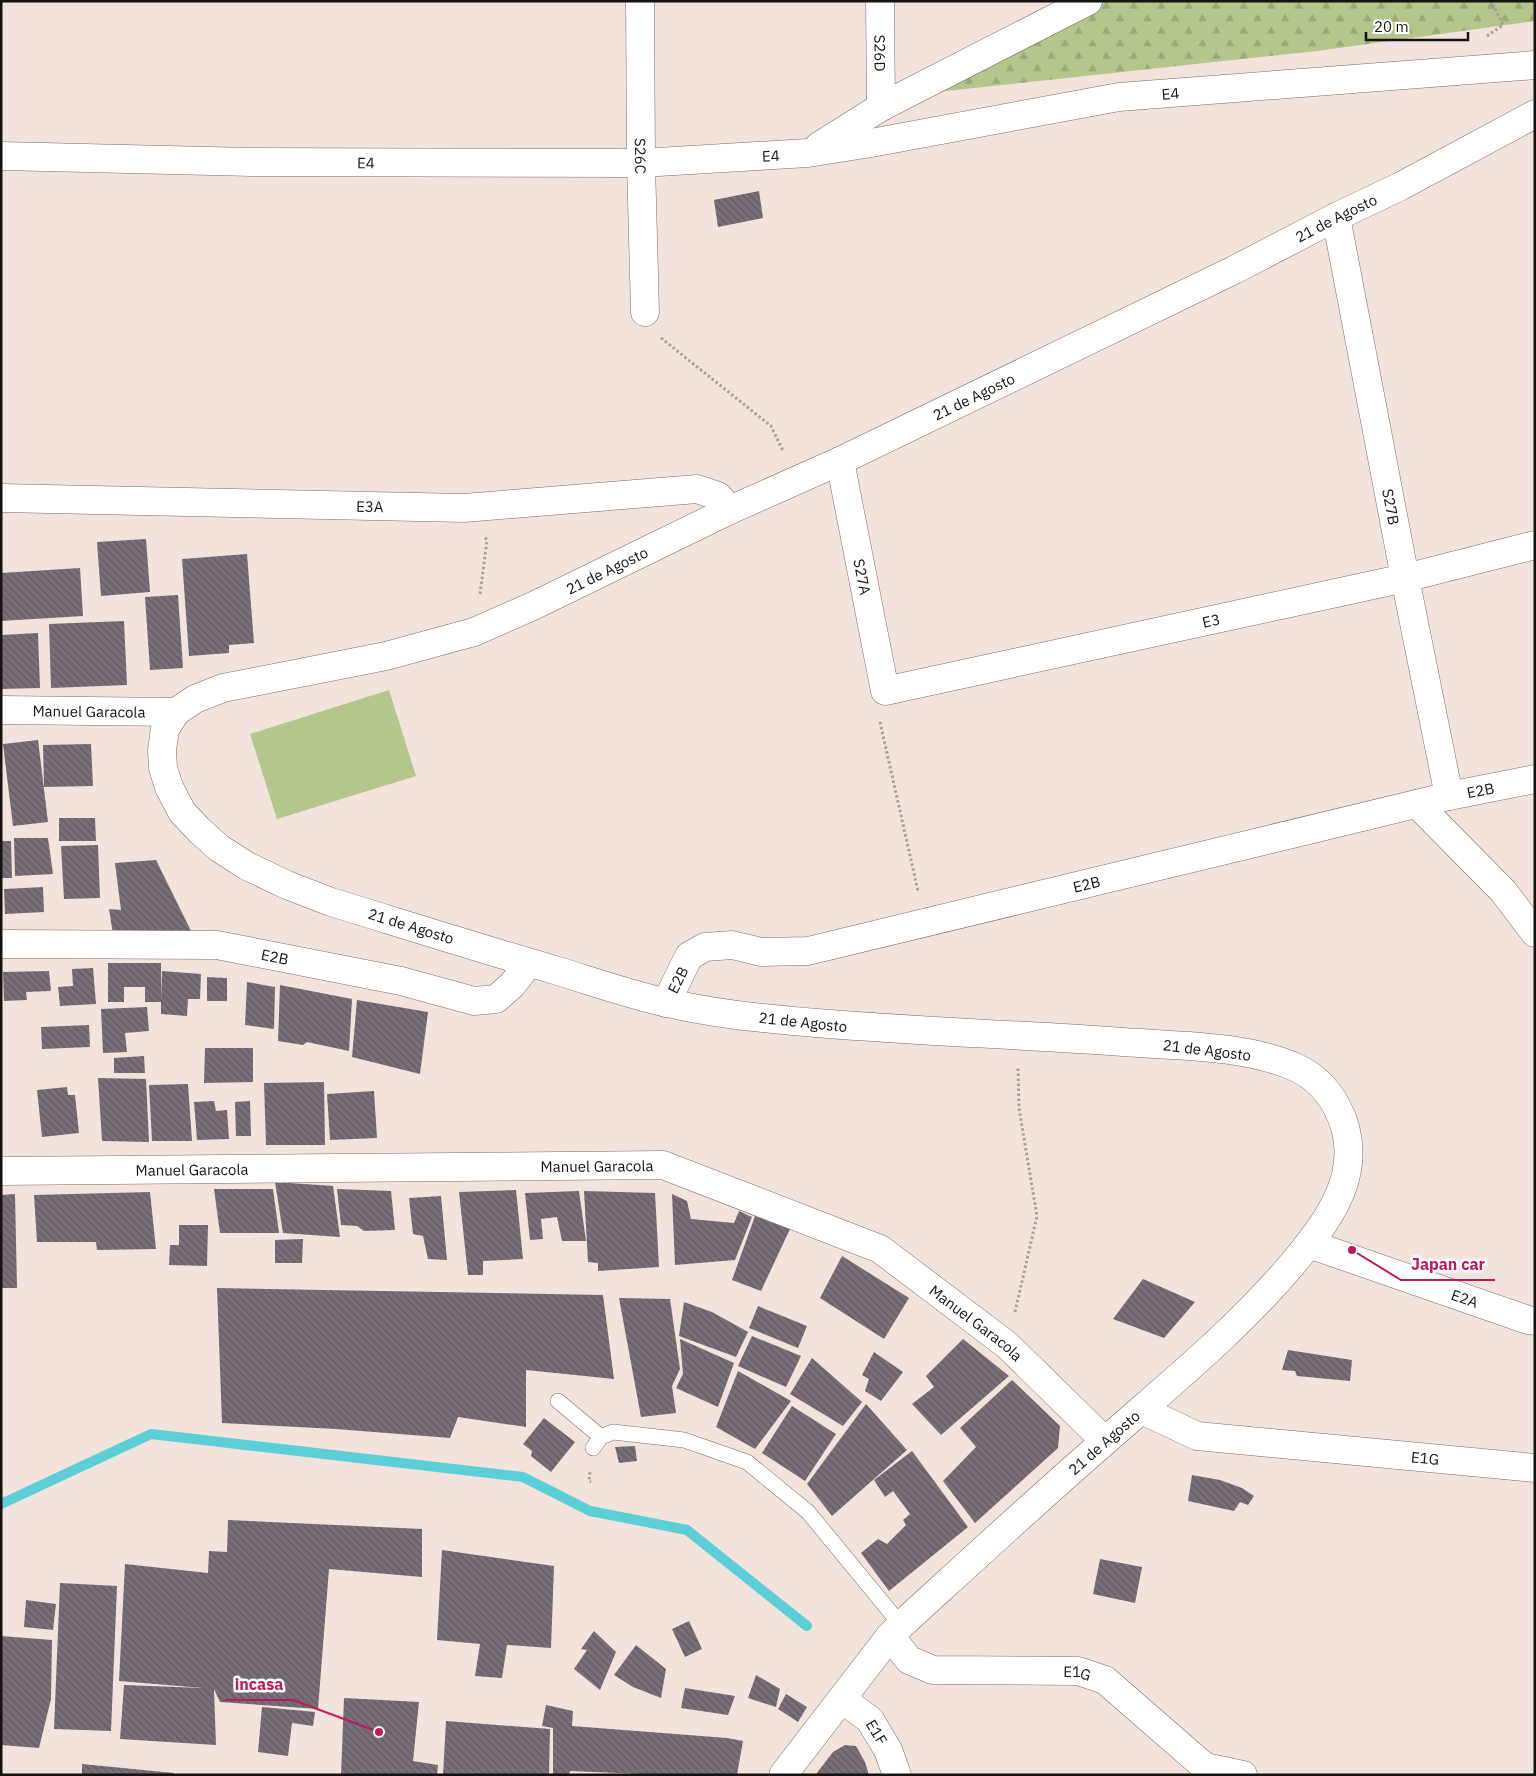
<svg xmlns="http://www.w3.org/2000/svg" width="1536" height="1776" viewBox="0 0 1536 1776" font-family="'IBM Plex Sans',sans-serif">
<defs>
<pattern id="forest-firs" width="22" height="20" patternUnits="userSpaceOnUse" patternTransform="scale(1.25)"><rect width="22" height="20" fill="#b4c68c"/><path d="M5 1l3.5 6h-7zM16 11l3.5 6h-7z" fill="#9aa978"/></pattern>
<pattern id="building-back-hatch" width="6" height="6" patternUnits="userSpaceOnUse" patternTransform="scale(1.25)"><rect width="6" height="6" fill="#786f78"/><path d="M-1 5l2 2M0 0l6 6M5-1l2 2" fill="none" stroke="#615a61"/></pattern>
</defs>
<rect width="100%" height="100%" fill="#f2e4dd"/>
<!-- grass -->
<polygon fill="#b4c68c" points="389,690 416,776 277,819 250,734"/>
<!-- forest -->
<polygon fill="url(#forest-firs)" points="1070,1 1535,1 1535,21 1317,51 892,97"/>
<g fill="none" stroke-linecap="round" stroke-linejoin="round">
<!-- stream -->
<polyline stroke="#5bcfd5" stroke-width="10" points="1,1504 151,1434 523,1477 590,1511 687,1530 807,1626"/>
</g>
<!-- building -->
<g fill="url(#building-back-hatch)">
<polygon points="759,191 763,218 718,227 714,200"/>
<polygon points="146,539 150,592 101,596 97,542"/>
<polygon points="247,554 254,643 229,645 229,653 189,656 182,559"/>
<polygon points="80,568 83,616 1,621 1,573"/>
<polygon points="178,595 183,668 150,670 145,597"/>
<polygon points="124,621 127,685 51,688 49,624"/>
<polygon points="38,633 40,688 1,689 1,635"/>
<polygon points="38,740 48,822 13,826 3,744"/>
<polygon points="91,744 93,786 44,787 43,745"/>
<polygon points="59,818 95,818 96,841 59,841"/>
<polygon points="14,838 48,838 53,874 15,876"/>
<polygon points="1,841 11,841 12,878 1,878"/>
<polygon points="98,845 100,898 64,899 61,846"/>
<polygon points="156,860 194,937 113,934 109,909 121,910 115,863"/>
<polygon points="43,887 44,912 5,914 4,889"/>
<polygon points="108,963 161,963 161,1000 162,971 201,974 200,999 188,999 187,1016 161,1014 161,1002 145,1002 145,987 124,987 124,1002 108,1002"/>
<polygon points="93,968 96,1004 60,1006 58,987 73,986 72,969"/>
<polygon points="49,971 51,991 26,992 27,1000 4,1001 3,972"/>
<polygon points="207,977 227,978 227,1001 207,1001"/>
<polygon points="247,982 275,987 274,1029 245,1025"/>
<polygon points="280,985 352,999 349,1051 307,1042 303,1045 278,1041"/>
<polygon points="357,1000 428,1012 420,1074 352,1057"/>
<polygon points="147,1007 149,1031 125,1033 127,1052 103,1053 101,1009"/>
<polygon points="89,1025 90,1047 42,1049 41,1027"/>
<polygon points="205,1048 253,1048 253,1082 204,1083"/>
<polygon points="144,1056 145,1073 114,1073 114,1058"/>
<polygon points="98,1078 146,1079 149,1142 102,1141"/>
<polygon points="324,1082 325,1145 266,1145 264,1083"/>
<polygon points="188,1084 192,1141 152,1141 149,1085"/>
<polygon points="67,1087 68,1095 75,1095 79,1133 42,1137 37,1090"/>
<polygon points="374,1091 377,1138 330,1140 327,1094"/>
<polygon points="214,1101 216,1111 227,1110 229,1139 197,1140 194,1102"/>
<polygon points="250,1101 251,1136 236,1136 235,1102"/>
<polygon points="275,1182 333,1186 340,1237 283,1233"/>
<polygon points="214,1189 273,1189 279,1233 220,1233"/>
<polygon points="337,1189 391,1191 395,1230 364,1231 357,1226 341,1225"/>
<polygon points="516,1190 523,1259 483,1261 483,1275 468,1275 459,1192"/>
<polygon points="579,1191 586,1241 562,1241 557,1217 541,1219 543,1239 530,1240 525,1193"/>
<polygon points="584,1191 655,1193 659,1267 598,1271 598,1263 588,1262"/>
<polygon points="150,1192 156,1249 97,1250 96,1242 37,1242 34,1195"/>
<polygon points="15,1194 17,1288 1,1288 1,1195"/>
<polygon points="672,1194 687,1201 691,1219 734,1223 739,1211 752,1217 735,1260 675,1265"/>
<polygon points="441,1196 447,1260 428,1259 423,1236 413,1234 409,1198"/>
<polygon points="755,1216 790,1229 761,1291 732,1280"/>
<polygon points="179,1225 208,1225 207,1266 169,1265 170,1245 179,1245"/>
<polygon points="303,1239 302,1263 275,1263 275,1240"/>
<polygon points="842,1256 909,1298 884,1339 820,1298"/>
<polygon points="1143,1279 1195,1302 1164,1338 1113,1319"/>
<polygon points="217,1288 603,1295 614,1379 526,1370 526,1427 458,1417 450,1438 336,1429 222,1423"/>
<polygon points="619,1298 670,1299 680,1369 672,1386 676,1413 641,1417"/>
<polygon points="684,1302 712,1312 748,1332 736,1357 679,1336"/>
<polygon points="758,1306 807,1326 798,1348 749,1328"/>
<polygon points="752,1336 801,1356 786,1387 738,1366"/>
<polygon points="680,1339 734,1363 718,1407 676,1388 683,1374"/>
<polygon points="963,1339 1009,1376 941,1435 912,1404 934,1387 926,1376"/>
<polygon points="1288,1350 1352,1360 1350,1381 1297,1376 1295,1371 1282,1370"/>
<polygon points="874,1352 903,1372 881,1401 865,1391 869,1379 862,1375"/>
<polygon points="812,1358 862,1402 843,1426 790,1394"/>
<polygon points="738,1371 791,1401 755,1449 716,1427"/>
<polygon points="1012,1380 1060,1426 1058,1448 975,1523 943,1481 976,1447 960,1428"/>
<polygon points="866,1404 907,1450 832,1516 807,1484"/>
<polygon points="792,1406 836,1434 805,1481 762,1453"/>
<polygon points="544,1418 575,1442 551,1472 531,1456 532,1451 523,1444"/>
<polygon points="635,1446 637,1461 619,1463 615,1447"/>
<polygon points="912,1451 968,1527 889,1591 861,1553 878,1539 887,1544 906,1525 903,1520 910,1514 893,1491 885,1497 874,1480"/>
<polygon points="1192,1475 1220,1480 1242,1488 1254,1496 1248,1505 1240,1502 1234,1511 1188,1501"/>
<polygon points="228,1520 422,1529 422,1577 329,1569 318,1709 220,1702 214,1689 216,1745 120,1739 124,1685 203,1688 119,1681 125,1564 208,1573 209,1551 227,1552"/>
<polygon points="442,1550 554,1566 551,1648 507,1645 502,1678 475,1676 480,1644 437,1640"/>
<polygon points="1100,1559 1142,1567 1135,1603 1093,1594"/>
<polygon points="60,1583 117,1586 111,1731 54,1729"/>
<polygon points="26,1600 56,1604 53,1630 24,1627"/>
<polygon points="689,1621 702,1649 685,1657 672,1629"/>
<polygon points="594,1631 616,1652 600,1690 574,1669 587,1650 581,1649"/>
<polygon points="1,1636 52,1640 51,1699 39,1748 1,1745"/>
<polygon points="636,1645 666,1669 661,1698 633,1687 614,1675"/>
<polygon points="756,1675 780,1689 776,1707 748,1698"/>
<polygon points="685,1688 735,1696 728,1715 681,1708"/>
<polygon points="786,1694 807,1707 798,1722 778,1709"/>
<polygon points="344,1698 419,1702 413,1761 438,1765 437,1775 341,1775"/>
<polygon points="546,1705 573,1711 572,1726 727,1738 743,1741 737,1775 664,1775 570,1771 569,1775 553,1775 553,1728 542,1726"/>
<polygon points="262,1707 315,1712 313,1726 292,1723 288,1756 258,1752"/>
<polygon points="446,1721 550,1729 549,1775 443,1775"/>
<polygon points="845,1745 856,1746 865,1762 869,1775 816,1774 833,1752"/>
<polygon points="82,1764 174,1773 174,1775 82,1775"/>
</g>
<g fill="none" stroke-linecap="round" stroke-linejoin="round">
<defs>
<g id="service">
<polyline points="558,1401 601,1437"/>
<polyline points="593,1448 601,1437 613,1432 684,1440 747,1462 808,1512 901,1625"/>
</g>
<g id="minor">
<path id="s1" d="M640,1L641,163L645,312"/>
<path id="s2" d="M880,1L881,107"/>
<polyline points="819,146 881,107 1088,1"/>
<path id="s3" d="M1,156L252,162L641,163L808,153L871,143L1119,97L1535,65"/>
<path id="s4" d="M1336,217L1405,578L1449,796"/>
<path id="s5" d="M840,461L885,691L1405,578L1535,545"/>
<path id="s6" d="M1,498L464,508L697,489L718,496L730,510"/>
<path id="s7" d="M1,710L176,712"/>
<polyline points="1417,804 1503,891 1535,933"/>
<path id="s8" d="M1,944L217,945L401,981L474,1001L496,999L512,985L529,963"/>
<path id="s9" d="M666,1003L689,956L705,947L732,945L761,952L808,951L1449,796L1535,779"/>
<path id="s10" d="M1,1171L663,1165L880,1249L1007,1345L1105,1441"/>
<path id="s11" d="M1309,1244L1528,1320L1535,1321"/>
<path id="s12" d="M1142,1410L1197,1436L1535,1468"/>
<path id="s13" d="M890,1636L909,1660L933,1670L1078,1671L1105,1680L1205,1767L1243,1775"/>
<path id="s14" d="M842,1699L870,1720L888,1750L897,1775"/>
</g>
<g id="tertiary">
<path id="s15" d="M783,1775L890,1636L901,1625C968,1564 1035,1502 1104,1442C1170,1384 1238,1329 1295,1261C1318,1233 1345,1199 1348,1162C1352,1124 1331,1084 1297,1068C1247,1045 1177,1046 1123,1042C1003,1033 883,1031 763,1018C732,1015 699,1010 668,1003C631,995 594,982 558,971C482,949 406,925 331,902L287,885L247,866L219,848L199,830L182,812L169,787L163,768L162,750L165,729L176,712L195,699L223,688L386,656L474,632L533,606L730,510L840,461L1234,270L1336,217L1401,186L1535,114"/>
</g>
</defs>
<!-- service casing -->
<use href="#service" stroke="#796c66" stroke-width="16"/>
<!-- minor casing -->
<use href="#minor" stroke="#796c66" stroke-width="29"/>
<!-- tertiary casing -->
<use href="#tertiary" stroke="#796c66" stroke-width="29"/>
<!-- path -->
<g stroke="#a99e99" stroke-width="3" stroke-dasharray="2.5 2.5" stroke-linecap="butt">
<polyline points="1487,36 1503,25 1491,1"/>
<polyline points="661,338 771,426 783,451"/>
<polyline points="480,594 487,540 485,537"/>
<polyline points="880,722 918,891"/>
<polyline points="1015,1312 1037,1216 1019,1108 1018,1068"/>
<polyline points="590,1472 589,1481 591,1482"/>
</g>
<!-- service -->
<use href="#service" stroke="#fff" stroke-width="15"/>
<!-- minor -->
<use href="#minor" stroke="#fff" stroke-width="28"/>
<!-- tertiary -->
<use href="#tertiary" stroke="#fff" stroke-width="28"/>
</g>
<g text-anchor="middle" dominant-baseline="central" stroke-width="5" stroke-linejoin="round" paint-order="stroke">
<!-- street labels -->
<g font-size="15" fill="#16120f" stroke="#fff">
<text stroke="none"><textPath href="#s2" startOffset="52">S26D</textPath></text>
<text stroke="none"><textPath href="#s3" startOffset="1175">E4</textPath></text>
<text stroke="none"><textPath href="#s3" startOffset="770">E4</textPath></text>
<text stroke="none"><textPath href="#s1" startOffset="155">S26C</textPath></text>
<text stroke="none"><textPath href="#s3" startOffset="365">E4</textPath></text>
<text stroke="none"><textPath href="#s15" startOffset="3492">21 de Agosto</textPath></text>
<text stroke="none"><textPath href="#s15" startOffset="3088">21 de Agosto</textPath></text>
<text stroke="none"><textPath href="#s6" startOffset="369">E3A</textPath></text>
<text stroke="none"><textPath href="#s4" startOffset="295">S27B</textPath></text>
<text stroke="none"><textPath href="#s15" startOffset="2682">21 de Agosto</textPath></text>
<text stroke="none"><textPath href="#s5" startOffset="118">S27A</textPath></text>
<text stroke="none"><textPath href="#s5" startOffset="568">E3</textPath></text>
<text stroke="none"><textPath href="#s7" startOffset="88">Manuel Garacola</textPath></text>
<text stroke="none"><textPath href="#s9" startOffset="866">E2B</textPath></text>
<text stroke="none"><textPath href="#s9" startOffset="461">E2B</textPath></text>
<text transform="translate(411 926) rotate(17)">21 de Agosto</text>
<text stroke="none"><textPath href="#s8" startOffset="275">E2B</textPath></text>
<text stroke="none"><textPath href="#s9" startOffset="26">E2B</textPath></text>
<text transform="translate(803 1022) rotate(6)">21 de Agosto</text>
<text transform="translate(1207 1050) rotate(7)">21 de Agosto</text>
<text stroke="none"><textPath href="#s10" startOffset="596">Manuel Garacola</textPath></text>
<text stroke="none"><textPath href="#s10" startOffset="191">Manuel Garacola</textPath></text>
<text stroke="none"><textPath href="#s11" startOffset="165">E2A</textPath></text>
<text stroke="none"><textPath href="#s10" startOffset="1016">Manuel Garacola</textPath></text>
<text stroke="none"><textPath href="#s15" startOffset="464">21 de Agosto</textPath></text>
<text stroke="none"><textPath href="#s12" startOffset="290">E1G</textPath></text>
<text stroke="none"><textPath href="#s13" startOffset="201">E1G</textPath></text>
<text stroke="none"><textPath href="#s14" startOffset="49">E1F</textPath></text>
</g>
</g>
<!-- callouts -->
<path fill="none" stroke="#c2185b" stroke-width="2" d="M1352 1250L1401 1280H1495M379 1732L293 1700H225"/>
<g fill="#c2185b" stroke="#fff" stroke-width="2">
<circle cx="1352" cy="1250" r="5"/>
<circle cx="379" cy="1732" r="5"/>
</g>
<g font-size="16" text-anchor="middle" font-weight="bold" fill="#c2185b" stroke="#fff" stroke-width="5" stroke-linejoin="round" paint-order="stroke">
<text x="1448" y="1270">Japan car</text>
<text x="259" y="1690">incasa</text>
</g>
<!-- border -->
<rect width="1536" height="1776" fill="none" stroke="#16120f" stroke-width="5"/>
<!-- scale -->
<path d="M1366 32v8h102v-8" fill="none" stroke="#16120f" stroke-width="2.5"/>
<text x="1374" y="32" font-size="15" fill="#16120f" stroke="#ffffff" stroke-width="4" paint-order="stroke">20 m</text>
</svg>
